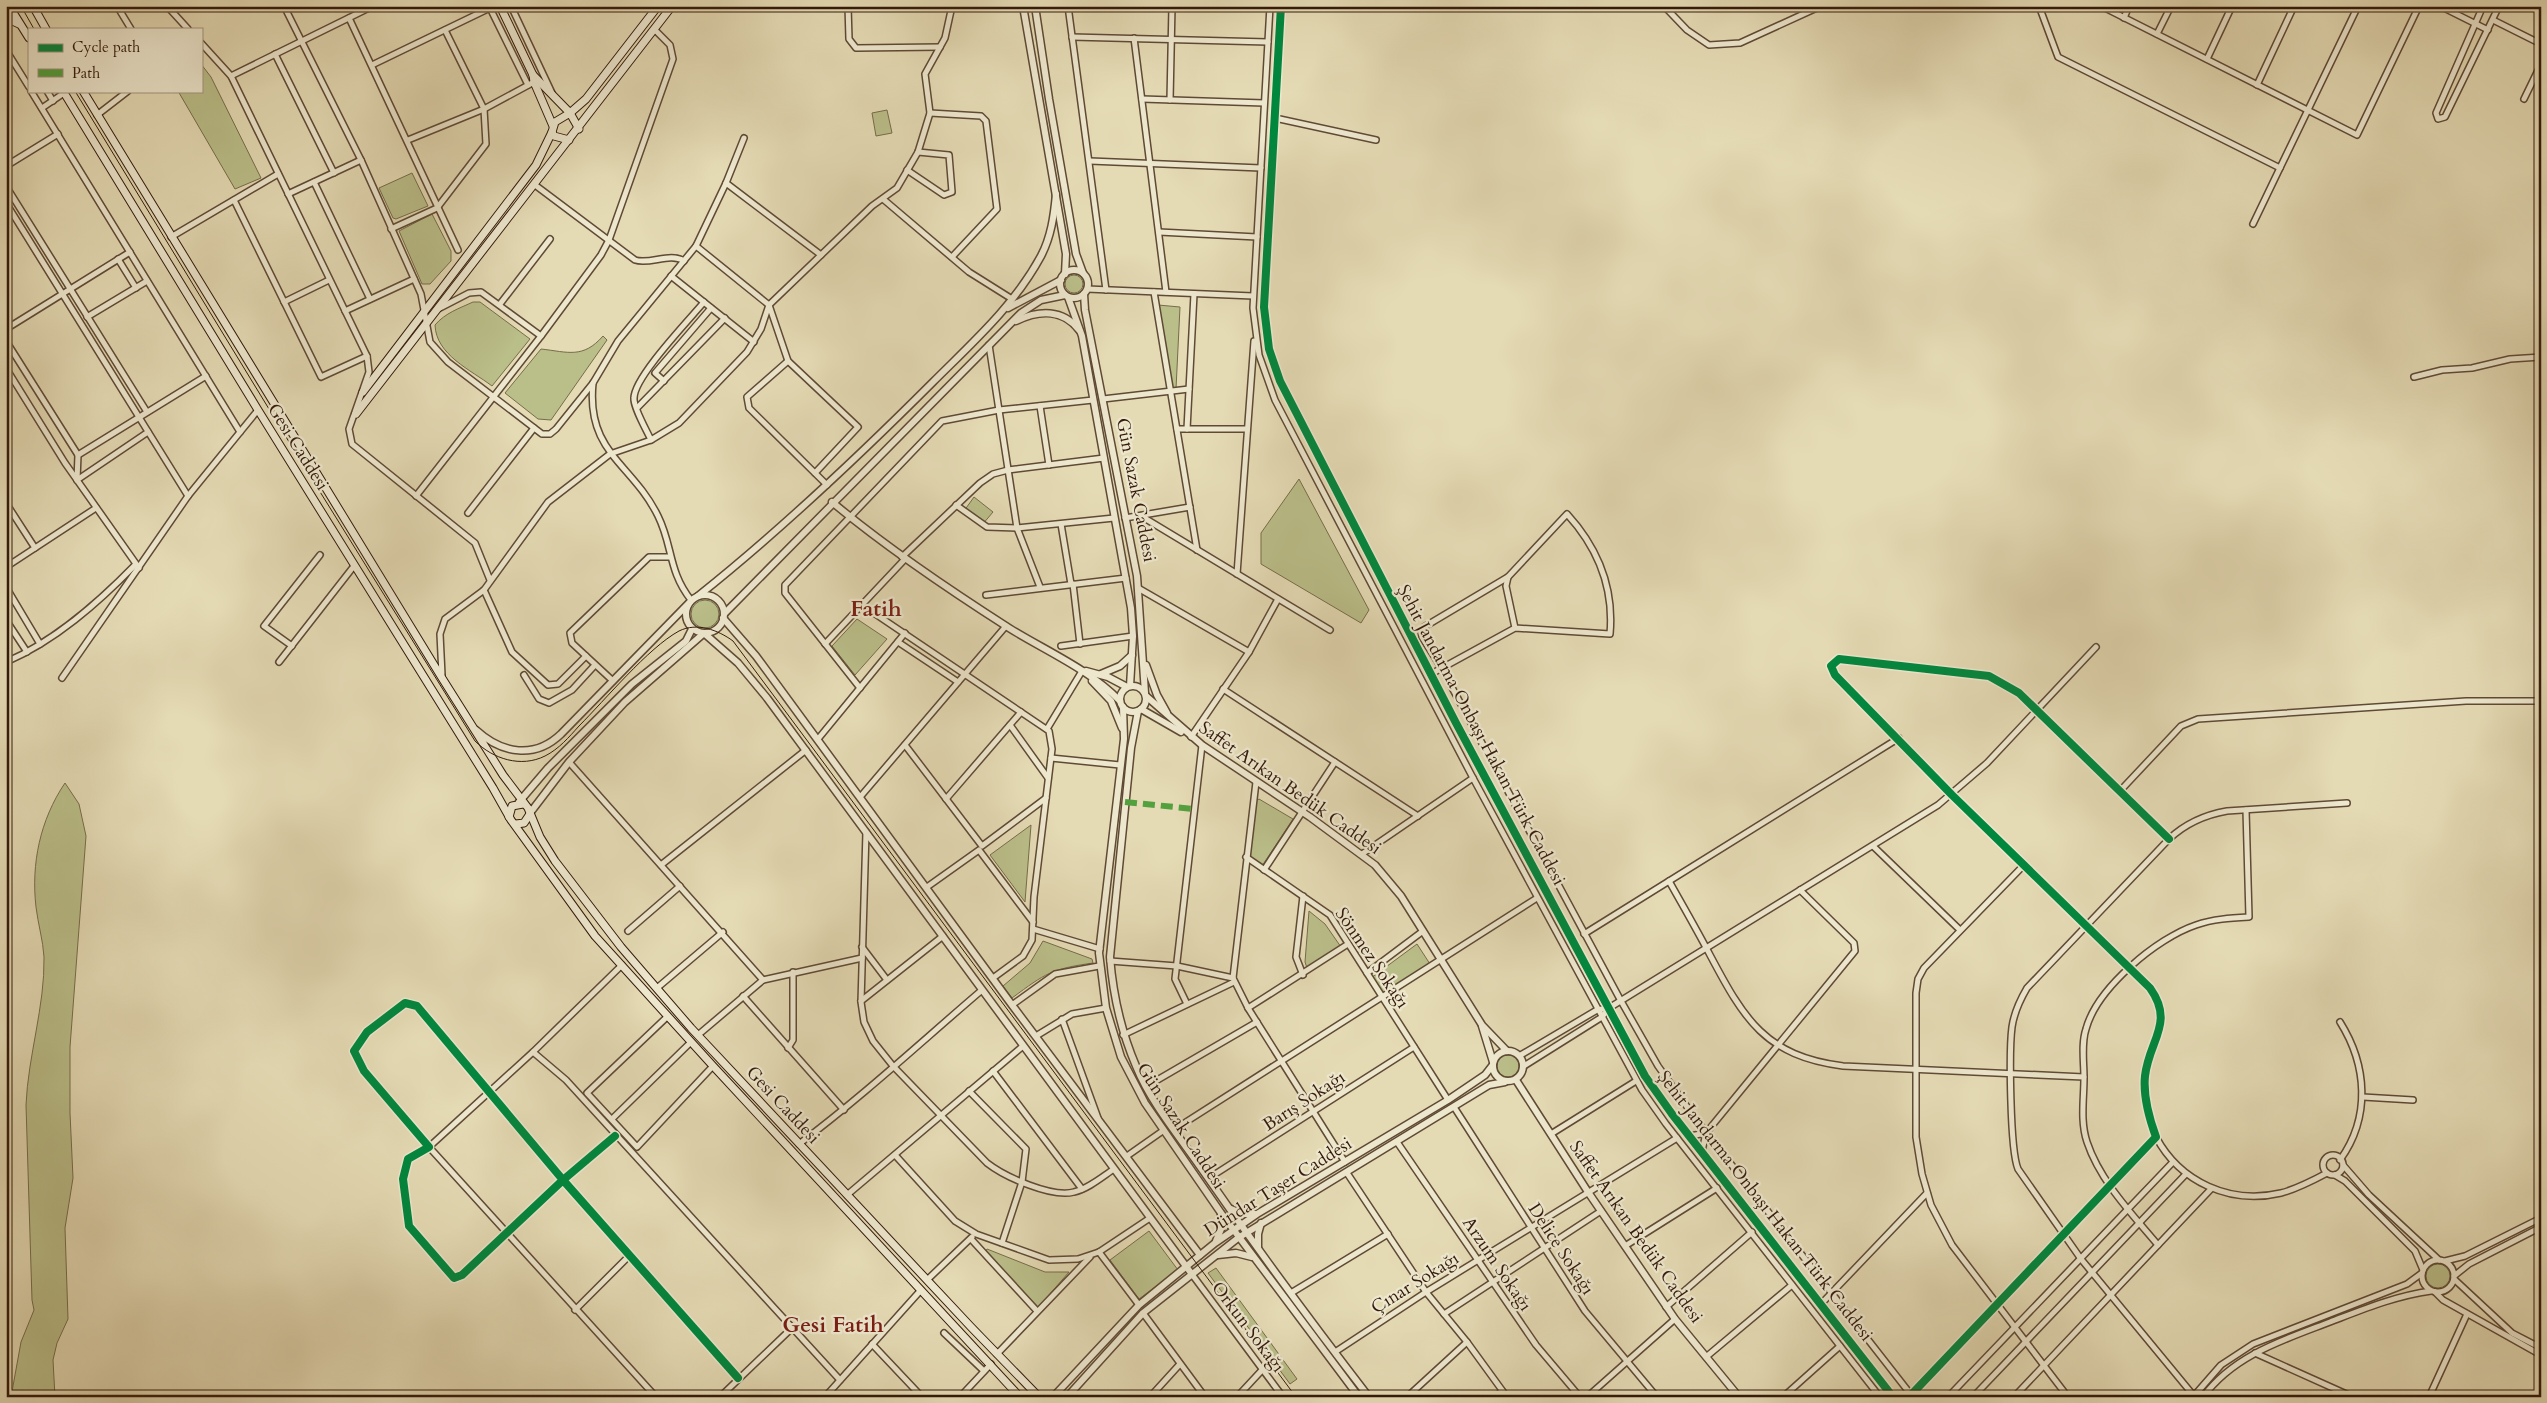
<svg xmlns="http://www.w3.org/2000/svg" width="2547" height="1403" viewBox="0 0 2547 1403" font-family="Cardo,serif">
<rect width="100%" height="100%" fill="#e4dab4"/>
<filter id="stains"><feTurbulence type="fractalNoise" baseFrequency=".004" numOctaves="4"/><feColorMatrix values="0 0 0 0 .2 0 0 0 0 .09 0 0 0 0 .02 0 0 0 .5 -.17"/></filter>
<radialGradient id="worn" r=".72"><stop offset=".6" stop-color="#630" stop-opacity="0"/><stop offset="1" stop-color="#630" stop-opacity=".3"/></radialGradient>
<!-- green -->
<g fill="#babe89" stroke="#766c4a">
<polygon points="201,64 211,77 261,178 235,189 178,91 201,91"/>
<polygon points="887,110 892,133 876,136 872,113"/>
<polygon points="412,173 428,206 396,219 393,218 379,188"/>
<polygon points="432,214 451,251 451,261 430,284 422,284 399,231"/>
<circle cx="1074" cy="284" r="9"/>
<path d="M473,302H480L530,339L492,386C471,370 436,355 435,325C445,313 460,308 473,302Z"/>
<polygon points="1158,305 1180,307 1176,389 1172,390"/>
<path d="M603,336L607,340L551,420L538,419L505,393L541,349C568,352 583,359 603,336Z"/>
<polygon points="1299,479 1369,610 1361,623 1261,564 1261,533"/>
<polygon points="974,497 993,512 982,525 964,511"/>
<circle cx="705" cy="614" r="14"/>
<polygon points="857,619 887,639 855,675 832,646"/>
<path d="M65,783L79,804L86,836L70,1047V1113L73,1178L65,1228L68,1319L57,1343L53,1360L55,1397H11L21,1342L34,1310L32,1300L26,1105C28,1056 45,1006 44,957C43,940 38,924 36,907C31,864 40,820 65,783Z"/>
<polygon points="1259,799 1293,819 1262,866 1249,858 1256,801"/>
<polygon points="1031,825 1025,902 990,855"/>
<polygon points="1309,911 1325,924 1341,947 1308,971 1305,962"/>
<path d="M1043,941L1092,959L1093,963C1051,969 1046,973 1012,998L1003,986L1030,963Z"/>
<polygon points="1417,944 1430,964 1381,996 1371,978"/>
<circle cx="1508" cy="1066" r="11"/>
<polygon points="1149,1231 1178,1270 1139,1299 1110,1260"/>
<polygon points="987,1249 1045,1272 1069,1272 1036,1310 985,1252"/>
<circle cx="2438" cy="1276" r="12"/>
<polygon points="1216,1268 1297,1379 1290,1384 1208,1273"/>
</g>
<g fill="none" stroke-linecap="round" stroke-linejoin="round">
<defs>
<g id="minor">
<polyline points="117,6 131,29"/>
<polyline points="167,6 188,29"/>
<polyline points="284,6 361,160 421,294 430,342 448,362 542,434 550,434 556,429 593,383 618,341 696,246 726,183 744,138"/>
<polyline points="489,6 528,85"/>
<polyline points="511,6 552,93"/>
<polyline points="848,6 849,39 856,48 940,47"/>
<polyline points="1068,6 1106,290"/>
<polyline points="1270,6 1253,308 1259,355 1275,400 1473,778 1642,1090 1666,1124 1880,1397"/>
<polyline points="1281,6 1264,307 1269,349 1280,381 1456,723 1645,1076 1672,1114 1893,1397"/>
<polyline points="1664,6 1687,30 1709,45 1740,43 1821,6"/>
<polyline points="2039,6 2058,57 2280,168"/>
<polyline points="2101,6 2357,135 2419,6"/>
<polyline points="2440,6 2488,30"/>
<polyline points="2483,6 2436,113 2438,119 2445,117 2499,6"/>
<polyline points="349,18 458,250"/>
<polyline points="2124,18 2129,6"/>
<polyline points="2493,20 2541,44"/>
<polyline points="2157,34 2171,6"/>
<polyline points="1072,37 1268,42"/>
<polyline points="1134,38 1166,292"/>
<polyline points="201,43 231,76 367,356 369,372 349,429 352,444 475,543 490,580"/>
<polyline points="6,50 29,87"/>
<polyline points="275,54 334,173"/>
<polyline points="2207,59 2232,6"/>
<polyline points="372,65 490,8"/>
<polyline points="231,76 373,6"/>
<polyline points="2257,85 2294,6"/>
<polyline points="31,91 240,432"/>
<polyline points="47,91 53,101"/>
<polyline points="1142,99 1264,103"/>
<polyline points="2524,99 2541,64"/>
<polyline points="1170,100 1172,6"/>
<polyline points="42,108 64,93"/>
<polyline points="930,113 981,116 986,121 997,209 952,257"/>
<polyline points="97,115 128,91"/>
<polyline points="1275,118 1376,140"/>
<polyline points="408,140 484,109 534,82"/>
<polyline points="1090,161 1261,168"/>
<polyline points="6,166 58,134"/>
<polyline points="907,170 944,195 952,192 949,155 918,152"/>
<polyline points="314,182 370,299"/>
<polyline points="726,183 821,255"/>
<path d="M535,185L635,260C650,265 670,252 684,261"/>
<polyline points="6,186 147,412"/>
<polyline points="288,194 361,160"/>
<polyline points="883,199 969,272 1012,299"/>
<polyline points="234,200 321,377 367,356"/>
<polyline points="6,203 188,496"/>
<polyline points="2253,224 2358,6"/>
<polyline points="391,229 437,208 486,144 484,109 445,30"/>
<polyline points="1159,232 1257,237"/>
<polyline points="171,237 278,174"/>
<polyline points="696,246 769,305 788,361 858,427 815,473"/>
<polyline points="118,259 136,288"/>
<polyline points="671,276 754,342"/>
<polyline points="1087,289 1253,296"/>
<polyline points="1154,292 1197,550"/>
<polyline points="284,302 329,280"/>
<polyline points="500,304 550,239"/>
<polyline points="440,308 469,293 481,292 541,336"/>
<polyline points="345,311 414,279"/>
<polyline points="87,317 147,281"/>
<polyline points="6,329 130,252"/>
<polyline points="6,341 78,455 77,480"/>
<polyline points="989,345 1017,528 1040,587"/>
<polyline points="788,361 747,397 749,408 827,485"/>
<polyline points="6,368 65,463 139,568"/>
<polyline points="2414,377 2442,370 2472,368 2510,359 2541,357"/>
<polyline points="664,381 655,373 711,308"/>
<path d="M593,383C586,453 632,463 658,516C673,546 668,571 691,600"/>
<polyline points="1103,399 1189,389"/>
<polyline points="1040,406 1049,465"/>
<polyline points="637,408 725,318"/>
<polyline points="1177,429 1247,429"/>
<polyline points="1187,429 1194,294"/>
<path d="M651,440C647,431 633,407 634,398C634,377 689,320 704,302"/>
<polyline points="78,455 206,376"/>
<polyline points="77,480 148,432"/>
<polyline points="416,496 541,336 601,255 609,240 673,59 670,45 654,29"/>
<polyline points="6,503 35,548"/>
<polyline points="956,505 987,527 1017,528 1114,518"/>
<polyline points="468,513 534,428"/>
<polyline points="1141,516 1330,630"/>
<polyline points="1125,518 1190,507"/>
<polyline points="1061,524 1071,584"/>
<polyline points="902,557 980,483 993,474 1008,470 1104,458"/>
<polyline points="6,567 96,508"/>
<polyline points="1237,574 1254,341"/>
<polyline points="1508,577 1424,627 1421,631 1422,637 1442,669 1621,1001 1658,1066 1695,1118 1912,1396"/>
<polyline points="1073,584 1080,644"/>
<polyline points="6,587 40,644"/>
<polyline points="1138,588 1249,652"/>
<polyline points="484,590 512,652 548,685 558,684 586,656"/>
<polyline points="986,595 1126,578"/>
<polyline points="862,605 1049,731 1052,749 1034,897 1032,940 1023,956 993,978"/>
<polyline points="6,620 27,652"/>
<polyline points="898,642 958,682"/>
<polyline points="825,644 905,559"/>
<polyline points="292,646 264,626 320,555"/>
<polyline points="1061,646 1133,636"/>
<path d="M6,662C55,641 98,603 135,565"/>
<polyline points="279,662 354,566"/>
<path d="M1431,674L1515,628L1610,634C1614,589 1598,548 1567,514L1508,577L1506,586L1515,628"/>
<polyline points="442,675 440,634 445,619 484,590 548,502 610,454 651,440 679,423 747,352 761,329 769,305 872,206 897,188 918,152 930,113 925,74 945,38 952,6"/>
<polyline points="524,675 539,699 549,703 572,690 595,665"/>
<polyline points="62,678 188,496 258,410"/>
<polyline points="613,681 572,643 570,633 649,557 670,557"/>
<polyline points="860,688 785,593 785,585 942,421 999,410 1093,400"/>
<polyline points="1223,689 1418,816"/>
<polyline points="1010,725 1048,778"/>
<polyline points="1047,729 1082,671"/>
<polyline points="1191,737 1249,652 1278,599"/>
<polyline points="818,739 905,633"/>
<polyline points="905,745 982,846 1046,798"/>
<polyline points="1051,758 1120,765"/>
<polyline points="569,762 763,980 698,1035"/>
<polyline points="1256,782 1233,978 1248,1008 1345,1162"/>
<polyline points="2120,791 2181,726 2198,719 2466,701 2541,701"/>
<polyline points="861,796 1006,626"/>
<polyline points="946,799 1021,712"/>
<path d="M866,832L861,1002L864,1022L873,1041L893,1066L987,1163C1005,1177 1052,1198 1074,1192C1088,1189 1102,1177 1114,1169"/>
<polyline points="1873,846 1960,930"/>
<polyline points="1362,854 1473,778"/>
<polyline points="1246,857 1330,915 1448,1100"/>
<polyline points="661,865 806,750"/>
<polyline points="2024,865 1924,968 1918,979 1916,993 1916,1137 1922,1174 1931,1205 1952,1245 2068,1397"/>
<polyline points="1264,870 1335,762"/>
<path d="M1669,881C1683,906 1697,930 1710,955C1744,1019 1765,1056 1843,1066L2084,1077"/>
<polyline points="927,887 979,850 1033,922"/>
<polyline points="1033,929 1100,949"/>
<polyline points="628,931 680,886"/>
<polyline points="1584,934 1899,738"/>
<polyline points="862,947 887,980"/>
<polyline points="1110,961 1177,966 1233,978"/>
<polyline points="622,965 533,1052 429,1147 656,1397"/>
<polyline points="1367,973 1423,931"/>
<polyline points="1303,975 1296,957 1303,896"/>
<polyline points="763,980 862,958"/>
<polyline points="657,988 723,932"/>
<polyline points="743,996 844,1110"/>
<polyline points="861,1001 943,936"/>
<polyline points="1187,1004 1175,979 1202,745"/>
<polyline points="1012,1005 1055,974 1099,966"/>
<polyline points="1248,1008 1348,944"/>
<polyline points="668,1016 587,1093 637,1147 713,1066"/>
<polyline points="1062,1019 1098,1118"/>
<path d="M2340,1022C2367,1065 2371,1117 2340,1160"/>
<polyline points="1123,1035 1234,982"/>
<polyline points="1036,1036 1072,1014 1106,1008"/>
<polyline points="788,1048 793,1040 793,972"/>
<polyline points="533,1052 566,1080 840,1380"/>
<polyline points="1519,1056 1597,1010 1608,1008"/>
<polyline points="1524,1066 1602,1017 1609,1008 1938,805 1987,763 2096,647"/>
<polyline points="993,1071 1082,1189"/>
<polyline points="1147,1086 1257,1022"/>
<polyline points="969,1091 1026,1149 1022,1182 1002,1243"/>
<polyline points="2363,1097 2413,1100"/>
<polyline points="1454,1107 1585,1311 1657,1397"/>
<polyline points="612,1119 691,1042"/>
<polyline points="1175,1129 1537,898"/>
<polyline points="1551,1134 1636,1081"/>
<polyline points="615,1136 563,1180 462,1275 454,1278 409,1226 403,1179 408,1159 429,1147 364,1071 354,1051 367,1032 405,1003 417,1006 563,1180 738,1378"/>
<polyline points="1690,1136 1706,1133"/>
<path d="M2156,1137C2180,1182 2230,1205 2281,1193C2297,1189 2312,1181 2327,1173"/>
<polyline points="1397,1142 1536,1345 1580,1397"/>
<path d="M799,1144C863,1096 921,1042 982,990"/>
<polyline points="1702,1151 1706,1133 1855,951 1854,943 1800,890"/>
<polyline points="895,1155 955,1221 976,1234 1049,1260 1078,1259 1099,1252 1150,1218"/>
<circle cx="2333" cy="1165" r="10"/>
<polyline points="1127,1156 1164,1130"/>
<polyline points="2343,1165 2369,1195 2439,1260"/>
<polyline points="1347,1173 1426,1292 1467,1342 1507,1397"/>
<polyline points="2335,1175 2345,1181 2415,1251 2423,1270"/>
<polyline points="1209,1178 1414,1047"/>
<polyline points="847,1195 1023,1046"/>
<polyline points="971,1239 1037,1311"/>
<path d="M2158,1245C2132,1214 2100,1181 2087,1142C2080,1121 2084,1099 2084,1078C2084,1062 2081,1044 2086,1029C2097,988 2157,938 2196,925C2213,919 2231,918 2249,917L2246,810"/>
<polyline points="1625,1246 1717,1188"/>
<polyline points="1099,1252 1139,1305"/>
<circle cx="2438" cy="1276" r="16"/>
<polyline points="2445,1261 2465,1256 2541,1218"/>
<polyline points="1191,1273 1283,1397"/>
<polyline points="2454,1276 2469,1264 2541,1227"/>
<polyline points="2454,1279 2512,1333 2541,1348"/>
<polyline points="927,1280 972,1237"/>
<polyline points="2435,1292 2443,1300 2541,1355"/>
<polyline points="1291,1293 1388,1234"/>
<polyline points="1822,1303 1927,1193"/>
<polyline points="1666,1307 1752,1232"/>
<polyline points="575,1310 630,1255"/>
<polyline points="1143,1313 1205,1397"/>
<polyline points="1444,1314 1601,1211"/>
<polyline points="944,1333 984,1371"/>
<polyline points="872,1344 922,1397"/>
<polyline points="1335,1352 1426,1292 1677,1138"/>
<polyline points="2255,1353 2353,1397"/>
<polyline points="997,1354 1090,1257"/>
<polyline points="1706,1357 1792,1285"/>
<path d="M2194,1396L2081,1259L2018,1169C2010,1150 2009,1050 2012,1027C2014,1013 2020,1000 2027,988L2169,839C2186,823 2204,815 2227,811L2347,803"/>
<polyline points="720,1397 792,1328"/>
<polyline points="825,1397 921,1290"/>
<polyline points="960,1397 991,1364"/>
<polyline points="1150,1397 1180,1364"/>
<polyline points="1237,1397 1263,1369"/>
<polyline points="1407,1397 1467,1342"/>
<polyline points="1495,1397 1502,1391"/>
<polyline points="1587,1397 1675,1319"/>
<polyline points="1783,1397 1840,1346"/>
<path d="M1909,1397L2156,1137C2149,1118 2143,1096 2145,1076C2149,1040 2175,1023 2150,988L1952,795L1835,675L1831,666L1839,659L1989,676L2019,693L2169,839"/>
<polyline points="1948,1397 2173,1162"/>
<polyline points="1973,1397 2186,1174"/>
<polyline points="2014,1397 2211,1189"/>
<polyline points="2193,1397 2221,1365 2253,1344 2407,1284 2422,1273"/>
<path d="M2203,1397C2234,1355 2283,1340 2330,1322C2364,1309 2395,1296 2431,1291"/>
<polyline points="2429,1397 2467,1314"/>
</g>
<g id="tertiary">
<polyline points="1023,6 1066,254 1065,274"/>
<polyline points="1035,6 1049,99 1076,254 1083,273"/>
<circle cx="1074" cy="284" r="14"/>
<polyline points="1084,294 1085,310 1137,576 1145,693"/>
<polyline points="1068,297 1082,336 1131,608 1133,636 1130,686"/>
<polyline points="1008,308 1061,280"/>
<path d="M1016,321C1039,310 1063,309 1079,330"/>
<path d="M832,502C887,548 948,589 1009,628C1046,651 1089,669 1120,701"/>
<circle cx="705" cy="614" r="19"/>
<path d="M698,596C781,530 858,457 933,382C972,343 1014,306 1041,256C1051,237 1054,216 1056,194"/>
<polyline points="724,614 1021,313 1041,300 1065,295"/>
<polyline points="723,618 756,656 1012,1005 1200,1255"/>
<polyline points="705,634 738,663 767,698 1191,1273"/>
<polyline points="1146,665 1157,695 1167,713"/>
<polyline points="1086,671 1108,677 1127,687"/>
<polyline points="1101,674 1120,666 1132,655"/>
<polyline points="1092,681 1111,701 1122,728"/>
<circle cx="1133" cy="699" r="13"/>
<polyline points="1146,696 1202,745 1310,817 1375,865 1401,896 1482,1025 1507,1051"/>
<polyline points="1123,707 1124,739 1099,953 1106,1008 1121,1057 1145,1103 1221,1213 1359,1397"/>
<polyline points="1141,709 1181,732"/>
<path d="M1138,711L1131,748L1110,957C1113,995 1121,1031 1136,1066C1151,1103 1179,1136 1201,1168C1255,1246 1311,1322 1369,1397"/>
<path d="M476,730C502,754 535,759 561,734L689,603"/>
<polyline points="519,802 548,768 632,684 686,641 692,629"/>
<polyline points="530,813 569,762 625,702 703,634"/>
<polyline points="1482,1026 1493,1062"/>
<circle cx="1508" cy="1066" r="15"/>
<polyline points="1516,1080 1588,1192 1675,1319 1739,1397"/>
<polyline points="1231,1209 1243,1214 1255,1214"/>
<polyline points="1216,1241 1221,1229 1221,1214"/>
<polyline points="1258,1247 1258,1234 1261,1223"/>
<polyline points="1218,1255 1236,1253 1252,1257"/>
<polyline points="1053,1397 1139,1305 1215,1243 1257,1214 1448,1100 1485,1075 1492,1066"/>
<polyline points="1067,1397 1143,1313 1238,1238 1489,1085 1505,1082"/>
</g>
<g id="secondary">
<polyline points="9,6 29,38"/>
<polyline points="33,6 46,29"/>
<polyline points="500,6 533,75 534,82 553,126"/>
<polyline points="6,18 19,24"/>
<polyline points="533,75 570,113 586,99 658,6"/>
<polyline points="63,91 258,410 493,788 511,820 595,936 713,1066 1020,1397"/>
<polyline points="83,91 442,678 503,775 528,808 540,837 555,861 621,947 691,1028 971,1327 1039,1397"/>
<polyline points="569,140 554,136 552,132 555,122 570,113 579,129"/>
<polyline points="363,392 536,165 552,132"/>
<polyline points="356,414 672,6"/>
<polyline points="509,817 512,806 523,804"/>
<polyline points="516,824 524,823 530,814"/>
</g>
</defs>
<!-- minor casing -->
<use href="#minor" stroke="#5f4a35" stroke-width="8"/>
<!-- tertiary casing -->
<use href="#tertiary" stroke="#5f4a35" stroke-width="9"/>
<!-- secondary casing -->
<use href="#secondary" stroke="#331a0b" stroke-width="9"/>
<!-- minor -->
<use href="#minor" stroke="#ede7ce" stroke-width="5"/>
<!-- tertiary -->
<use href="#tertiary" stroke="#ede7ce" stroke-width="6"/>
<!-- secondary -->
<use href="#secondary" stroke="#ede7ce" stroke-width="7"/>
<!-- tram -->
<g stroke="#331a0b" stroke-width="1">
<polyline points="21,6 34,29"/>
<path d="M75,91L294,450L475,741C493,759 521,768 545,756C559,749 569,737 579,726C605,700 648,648 679,631C697,622 718,630 733,641L1296,1397"/>
</g>
<!-- quiet -->
<polyline stroke="#52a13e" stroke-width="6" stroke-dasharray="12 6" stroke-linecap="butt" points="1125,802 1194,809"/>
<defs>
<g id="cycleway">
<polyline points="1281,6 1264,307 1269,349 1280,381 1456,723 1645,1076 1672,1114 1893,1397"/>
<polyline points="615,1136 563,1180 462,1275 454,1278 409,1226 403,1179 408,1159 429,1147 364,1071 354,1051 367,1032 405,1003 417,1006 563,1180 738,1378"/>
<path d="M1909,1397L2156,1137C2149,1118 2143,1096 2145,1076C2149,1040 2175,1023 2150,988L1952,795L1835,675L1831,666L1839,659L1989,676L2019,693L2169,839"/>
</g>
</defs>
<!-- cycleway casing -->
<use href="#cycleway" stroke="#ede7ce" stroke-width="11"/>
<!-- cycleway -->
<use href="#cycleway" stroke="#00873e" stroke-width="8"/>
</g>
<g text-anchor="middle" dominant-baseline="central" stroke-width="4.5" stroke-linejoin="round" paint-order="stroke">
<!-- street labels -->
<g font-size="18" fill="#331a0b" stroke="#ede7ce">
<text transform="translate(298 447) rotate(58)">Gesi Caddesi</text>
<text transform="translate(1136 490) rotate(79)">Gün Sazak Caddesi</text>
<text transform="translate(1481 735) rotate(62)">Şehit Jandarma Onbaşı Hakan Türk Caddesi</text>
<text transform="translate(1290 788) rotate(35)">Saffet Arıkan Bedük Caddesi</text>
<text transform="translate(1372 958) rotate(56)">Sönmez Sokağı</text>
<text transform="translate(1304 1101) rotate(-33)">Barış Sokağı</text>
<text transform="translate(783 1105) rotate(47)">Gesi Caddesi</text>
<text transform="translate(1181 1126) rotate(57)">Gün Sazak Caddesi</text>
<text transform="translate(1278 1187) rotate(-32)">Dündar Taşer Caddesi</text>
<text transform="translate(1765 1206) rotate(52)">Şehit Jandarma Onbaşı Hakan Türk Caddesi</text>
<text transform="translate(1636 1232) rotate(55)">Saffet Arıkan Bedük Caddesi</text>
<text transform="translate(1561 1249) rotate(57)">Delice Sokağı</text>
<text transform="translate(1497 1264) rotate(56)">Arzum Sokağı</text>
<text transform="translate(1415 1283) rotate(-32)">Çınar Sokağı</text>
<text transform="translate(1248 1327) rotate(53)">Orkun Sokağı</text>
</g>
<!-- district labels -->
<g font-size="22" font-weight="bold" fill="#7a1f14" stroke="#ede7ce">
<text x="876" y="609">Fatih</text>
<text x="833" y="1325">Gesi Fatih</text>
</g>
</g>
<!-- margin -->
<rect width="2547" height="1403" fill="none" stroke="#e4dab4" stroke-width="25"/>
<rect x="8" y="8" width="2532" height="1388" fill="none" stroke="#331a0b" stroke-width="2.5"/>
<rect x="12" y="12" width="2522" height="1378" fill="none" stroke="#331a0b"/>
<!-- legend -->
<rect x="28" y="28" width="175" height="65" fill="#ede7ce" stroke="#a39580"/>
<rect x="38" y="44" width="25" height="8" fill="#00873e" stroke="#a39580"/>
<text x="72" y="52" font-size="15" fill="#331a0b">Cycle path</text>
<rect x="38" y="69" width="25" height="8" fill="#52a13e" stroke="#a39580"/>
<text x="72" y="78" font-size="15" fill="#331a0b">Path</text>
<rect width="100%" height="100%" filter="url(#stains)"/>
<rect width="100%" height="100%" fill="url(#worn)"/>
</svg>
